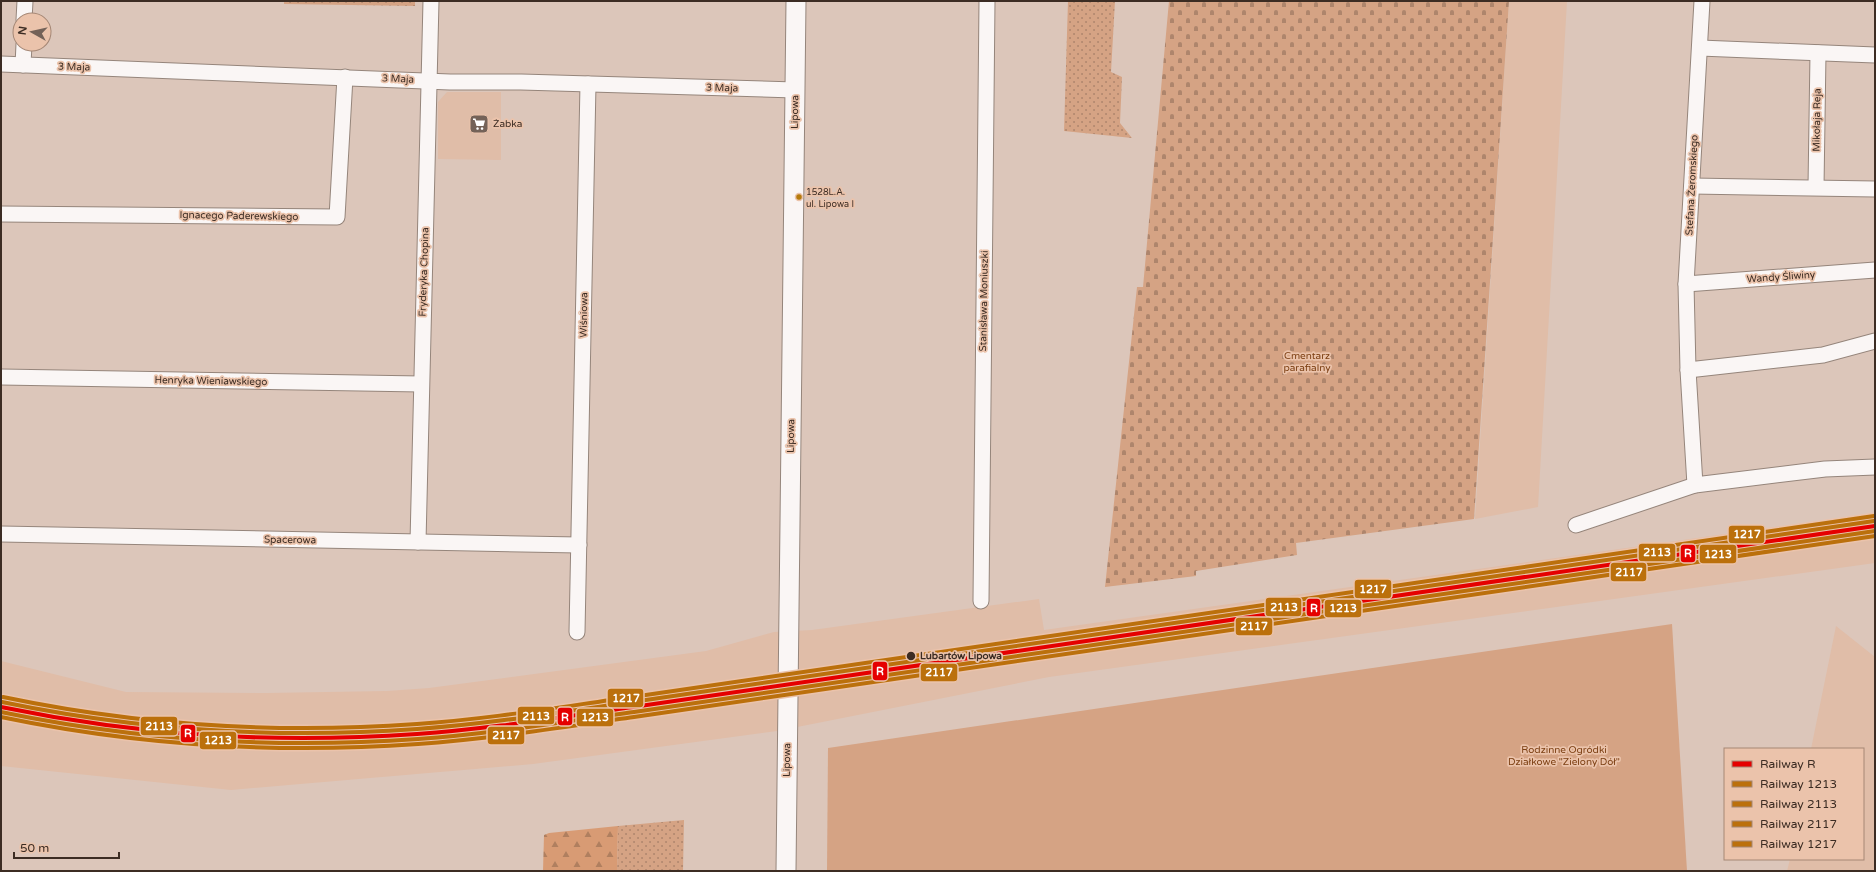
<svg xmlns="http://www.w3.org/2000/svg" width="1876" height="872" viewBox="0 0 1876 872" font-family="'Varela Round',sans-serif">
<defs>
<pattern id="grass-dots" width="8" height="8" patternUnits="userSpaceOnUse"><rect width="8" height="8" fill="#d5a384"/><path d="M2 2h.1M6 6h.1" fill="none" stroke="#ae856c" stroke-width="1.8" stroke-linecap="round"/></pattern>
<pattern id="forest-firs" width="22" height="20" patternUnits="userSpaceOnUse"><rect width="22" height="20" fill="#d89b74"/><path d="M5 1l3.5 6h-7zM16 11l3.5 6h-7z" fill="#b07f5f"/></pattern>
<pattern id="cemetery-stones" width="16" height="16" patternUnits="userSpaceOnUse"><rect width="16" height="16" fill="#d5a384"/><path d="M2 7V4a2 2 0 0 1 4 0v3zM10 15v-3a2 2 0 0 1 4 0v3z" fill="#ae856c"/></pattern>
</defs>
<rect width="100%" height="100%" fill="#dcc6ba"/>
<!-- built -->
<g fill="#e0bda8">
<polygon points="1509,1 1567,1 1538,507 1475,519"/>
<polygon points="447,92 501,92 501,160 438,159 438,102"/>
<polygon points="1875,513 1875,563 1049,677 777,731 533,764 231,790 1,766 1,661 126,692 266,693 387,691 429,688 706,651 774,632 812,630 1039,599 1044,630 1051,629"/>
<polygon points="1836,626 1875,657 1875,871 1787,871 1790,859 1863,859 1863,749 1811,749"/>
</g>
<!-- grass -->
<g fill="url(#grass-dots)">
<polygon points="284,1 415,1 415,6 284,4"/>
<polygon points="1068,1 1115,1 1111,72 1122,77 1120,123 1132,138 1064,131"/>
<polygon points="684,820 683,871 617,871 618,826"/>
</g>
<!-- forest -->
<polygon fill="url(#forest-firs)" points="618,826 617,871 543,871 544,835 549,833"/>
<!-- cemetery -->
<polygon fill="url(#cemetery-stones)" points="1169,1 1509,1 1474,519 1296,543 1297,555 1196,571 1196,576 1105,587 1137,287 1143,287"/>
<!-- garden -->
<polygon fill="#d5a384" points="1672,624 1687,871 827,871 828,748"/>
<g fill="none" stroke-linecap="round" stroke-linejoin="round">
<defs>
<g id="minor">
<polyline points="24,20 25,1"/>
<polyline points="1700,48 1875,55"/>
<polyline points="1,64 450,82 521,82 795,90"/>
<polyline points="23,65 24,44"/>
<polyline points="1692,186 1875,189"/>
<polyline points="1816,187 1818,53"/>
<polyline points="1,214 337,217 345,77"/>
<polyline points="1686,284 1875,270"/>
<polyline points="1688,370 1823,355 1875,341"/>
<polyline points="1,377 421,384"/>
<polyline points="1695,485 1688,370 1686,284 1702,1"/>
<polyline points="1576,525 1695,485 1825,469 1875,467"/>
<polyline points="1,534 579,545"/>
<polyline points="418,542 431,1"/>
<polyline points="981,601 987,1"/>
<polyline points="577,632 588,84"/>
</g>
<polyline id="tertiary" points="786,871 796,1"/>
</defs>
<!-- minor casing -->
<use href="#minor" stroke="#95857b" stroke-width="17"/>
<!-- tertiary casing -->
<use href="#tertiary" stroke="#95857b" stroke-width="21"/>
<!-- minor -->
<use href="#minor" stroke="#faf6f5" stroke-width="15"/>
<!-- tertiary -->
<use href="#tertiary" stroke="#faf6f5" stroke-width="19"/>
<defs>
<path id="rail-1" d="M1,707C141,736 275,744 417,734C490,729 561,717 633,707L1875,526"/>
<path id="rail-2" d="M1,712C140,741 276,749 418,739C490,734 562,722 634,712L1875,531"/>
<path id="rail-3" d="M2,702C141,731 276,739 417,729C489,724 561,712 632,702L1874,521"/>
<path id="rail-4" d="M1,717C140,746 277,754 418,744C491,739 563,727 634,717L1875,536"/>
<path id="rail-5" d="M3,697C141,726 276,734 417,724C489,719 560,707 632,697L1874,516"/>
</defs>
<!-- rail-1 casing -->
<use href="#rail-1" stroke="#ebc3ab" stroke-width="7"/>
<!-- rail-2 casing -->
<use href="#rail-2" stroke="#ebc3ab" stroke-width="7"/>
<!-- rail-3 casing -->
<use href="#rail-3" stroke="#ebc3ab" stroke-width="7"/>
<!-- rail-4 casing -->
<use href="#rail-4" stroke="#ebc3ab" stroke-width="7"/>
<!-- rail-5 casing -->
<use href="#rail-5" stroke="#ebc3ab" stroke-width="7"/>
<!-- rail-1 -->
<use href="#rail-1" stroke="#e50000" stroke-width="4"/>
<!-- rail-2 -->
<use href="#rail-2" stroke="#bb700c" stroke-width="4"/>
<!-- rail-3 -->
<use href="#rail-3" stroke="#bb700c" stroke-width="4"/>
<!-- rail-4 -->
<use href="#rail-4" stroke="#bb700c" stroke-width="4"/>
<!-- rail-5 -->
<use href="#rail-5" stroke="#bb700c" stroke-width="4"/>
</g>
<!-- icons -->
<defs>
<symbol id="supermarket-square" viewBox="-11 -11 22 22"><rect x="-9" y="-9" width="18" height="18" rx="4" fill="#746258" stroke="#ebc3ab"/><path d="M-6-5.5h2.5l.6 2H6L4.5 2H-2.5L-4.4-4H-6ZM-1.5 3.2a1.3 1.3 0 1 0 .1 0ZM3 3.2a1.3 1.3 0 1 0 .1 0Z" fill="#fff"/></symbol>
</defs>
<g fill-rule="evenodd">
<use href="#supermarket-square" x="468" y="113" width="22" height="22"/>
</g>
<!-- markers -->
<circle fill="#b67b0c" stroke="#ebc3ab" stroke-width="1.5" cx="799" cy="197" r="3.5"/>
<circle fill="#3c2c23" stroke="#ebc3ab" stroke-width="1.5" cx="911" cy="656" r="5"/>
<g text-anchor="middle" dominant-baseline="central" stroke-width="3.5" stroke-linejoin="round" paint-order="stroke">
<!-- bus labels -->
<g font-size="9" fill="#3c2c23" stroke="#ebc3ab" text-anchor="start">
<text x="806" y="192">1528L.A.<tspan x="806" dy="12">ul. Lipowa I</tspan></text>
</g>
<!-- street labels -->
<g font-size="10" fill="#3c2c23" stroke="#ebc3ab">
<text transform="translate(74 67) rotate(2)">3 Maja</text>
<text transform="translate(398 79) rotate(3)">3 Maja</text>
<text transform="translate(722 88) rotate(2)">3 Maja</text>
<text transform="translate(795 112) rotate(-89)">Lipowa</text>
<text transform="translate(1817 120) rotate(-89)">Mikołaja Reja</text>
<text transform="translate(1692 185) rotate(-87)">Stefana Żeromskiego</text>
<text transform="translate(239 216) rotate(1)">Ignacego Paderewskiego</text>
<text transform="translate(424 272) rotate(-88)">Fryderyka Chopina</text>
<text transform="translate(1781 277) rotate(-4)">Wandy Śliwiny</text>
<text transform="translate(984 301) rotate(-89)">Stanisława Moniuszki</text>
<text transform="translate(584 315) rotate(-89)">Wiśniowa</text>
<text transform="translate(211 381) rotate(1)">Henryka Wieniawskiego</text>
<text transform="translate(791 436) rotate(-89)">Lipowa</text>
<text transform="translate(290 540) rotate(1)">Spacerowa</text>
<text transform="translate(787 760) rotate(-89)">Lipowa</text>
</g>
<!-- poi labels -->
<g font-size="10" fill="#3c2c23" stroke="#ebc3ab" text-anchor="start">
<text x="493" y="124">Żabka</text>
</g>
<!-- park labels -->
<g font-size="10" fill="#7c3f12" stroke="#ebc3ab">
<text x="1307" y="356">Cmentarz<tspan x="1307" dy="12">parafialny</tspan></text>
<text x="1564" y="750">Rodzinne Ogródki<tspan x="1564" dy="12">Działkowe "Zielony Dół"</tspan></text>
</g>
<!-- stop labels -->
<g font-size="10" font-weight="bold" fill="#3c2c23" stroke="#ebc3ab" text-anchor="start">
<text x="920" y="656">Lubartów Lipowa</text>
</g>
</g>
<g stroke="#ebc3ab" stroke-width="1.5">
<rect x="1728" y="525" width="37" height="19" rx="4" fill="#bb700c"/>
<rect x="1638" y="543" width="38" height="19" rx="4" fill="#bb700c"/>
<rect x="1680" y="544" width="16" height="19" rx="4" fill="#e50000"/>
<rect x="1699" y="544" width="38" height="20" rx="4" fill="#bb700c"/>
<rect x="1610" y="562" width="37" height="20" rx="4" fill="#bb700c"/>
<rect x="1354" y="579" width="38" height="20" rx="4" fill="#bb700c"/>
<rect x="1265" y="597" width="37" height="20" rx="4" fill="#bb700c"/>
<rect x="1306" y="598" width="15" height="19" rx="4" fill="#e50000"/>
<rect x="1324" y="599" width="38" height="19" rx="4" fill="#bb700c"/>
<rect x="1235" y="617" width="38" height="19" rx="4" fill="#bb700c"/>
<rect x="872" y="661" width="16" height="20" rx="4" fill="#e50000"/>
<rect x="920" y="663" width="38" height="19" rx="4" fill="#bb700c"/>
<rect x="607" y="688" width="37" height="20" rx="4" fill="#bb700c"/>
<rect x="517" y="706" width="38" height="19" rx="4" fill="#bb700c"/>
<rect x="557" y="707" width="16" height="19" rx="4" fill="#e50000"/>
<rect x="576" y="708" width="38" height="19" rx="4" fill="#bb700c"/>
<rect x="140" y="716" width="38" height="20" rx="4" fill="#bb700c"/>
<rect x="180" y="724" width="16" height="19" rx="4" fill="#e50000"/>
<rect x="487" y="726" width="38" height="19" rx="4" fill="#bb700c"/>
<rect x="199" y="731" width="38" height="19" rx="4" fill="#bb700c"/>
</g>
<g font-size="11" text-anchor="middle" font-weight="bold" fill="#fff">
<text x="1747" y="538">1217</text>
<text x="1657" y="556">2113</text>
<text x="1688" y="557">R</text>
<text x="1718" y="558">1213</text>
<text x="1629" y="576">2117</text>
<text x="1373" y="593">1217</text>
<text x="1284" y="611">2113</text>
<text x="1314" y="612">R</text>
<text x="1343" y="612">1213</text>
<text x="1254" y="630">2117</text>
<text x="880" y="675">R</text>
<text x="939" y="676">2117</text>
<text x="626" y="702">1217</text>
<text x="536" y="720">2113</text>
<text x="565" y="721">R</text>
<text x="595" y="721">1213</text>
<text x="159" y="730">2113</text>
<text x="188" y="737">R</text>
<text x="506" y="739">2117</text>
<text x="218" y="744">1213</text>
</g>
<!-- border -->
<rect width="1876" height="872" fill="none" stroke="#3c2c23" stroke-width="4"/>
<!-- legend -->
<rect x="1724" y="748" width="140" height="112" fill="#ebc3ab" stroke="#a58775"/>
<rect x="1732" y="761" width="20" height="6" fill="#e50000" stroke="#a58775"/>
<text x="1760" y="768" font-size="12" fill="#3c2c23">Railway R</text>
<rect x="1732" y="781" width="20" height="6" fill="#bb700c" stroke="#a58775"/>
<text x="1760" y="788" font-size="12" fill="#3c2c23">Railway 1213</text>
<rect x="1732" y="801" width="20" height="6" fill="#bb700c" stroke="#a58775"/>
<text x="1760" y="808" font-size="12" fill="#3c2c23">Railway 2113</text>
<rect x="1732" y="821" width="20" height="6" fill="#bb700c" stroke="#a58775"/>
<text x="1760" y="828" font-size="12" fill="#3c2c23">Railway 2117</text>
<rect x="1732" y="841" width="20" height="6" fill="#bb700c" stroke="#a58775"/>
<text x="1760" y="848" font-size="12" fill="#3c2c23">Railway 1217</text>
<!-- north arrow -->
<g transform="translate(32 32) rotate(278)"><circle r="19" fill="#ebc3ab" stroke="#a58775"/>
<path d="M0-3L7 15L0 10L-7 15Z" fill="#746258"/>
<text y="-6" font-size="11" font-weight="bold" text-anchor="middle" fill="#3c2c23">N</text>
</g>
<!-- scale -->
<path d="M14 852v6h105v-6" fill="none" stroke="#3c2c23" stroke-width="2"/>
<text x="20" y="852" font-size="12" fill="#3c2c23" stroke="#ebc3ab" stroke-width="3" paint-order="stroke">50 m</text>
</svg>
